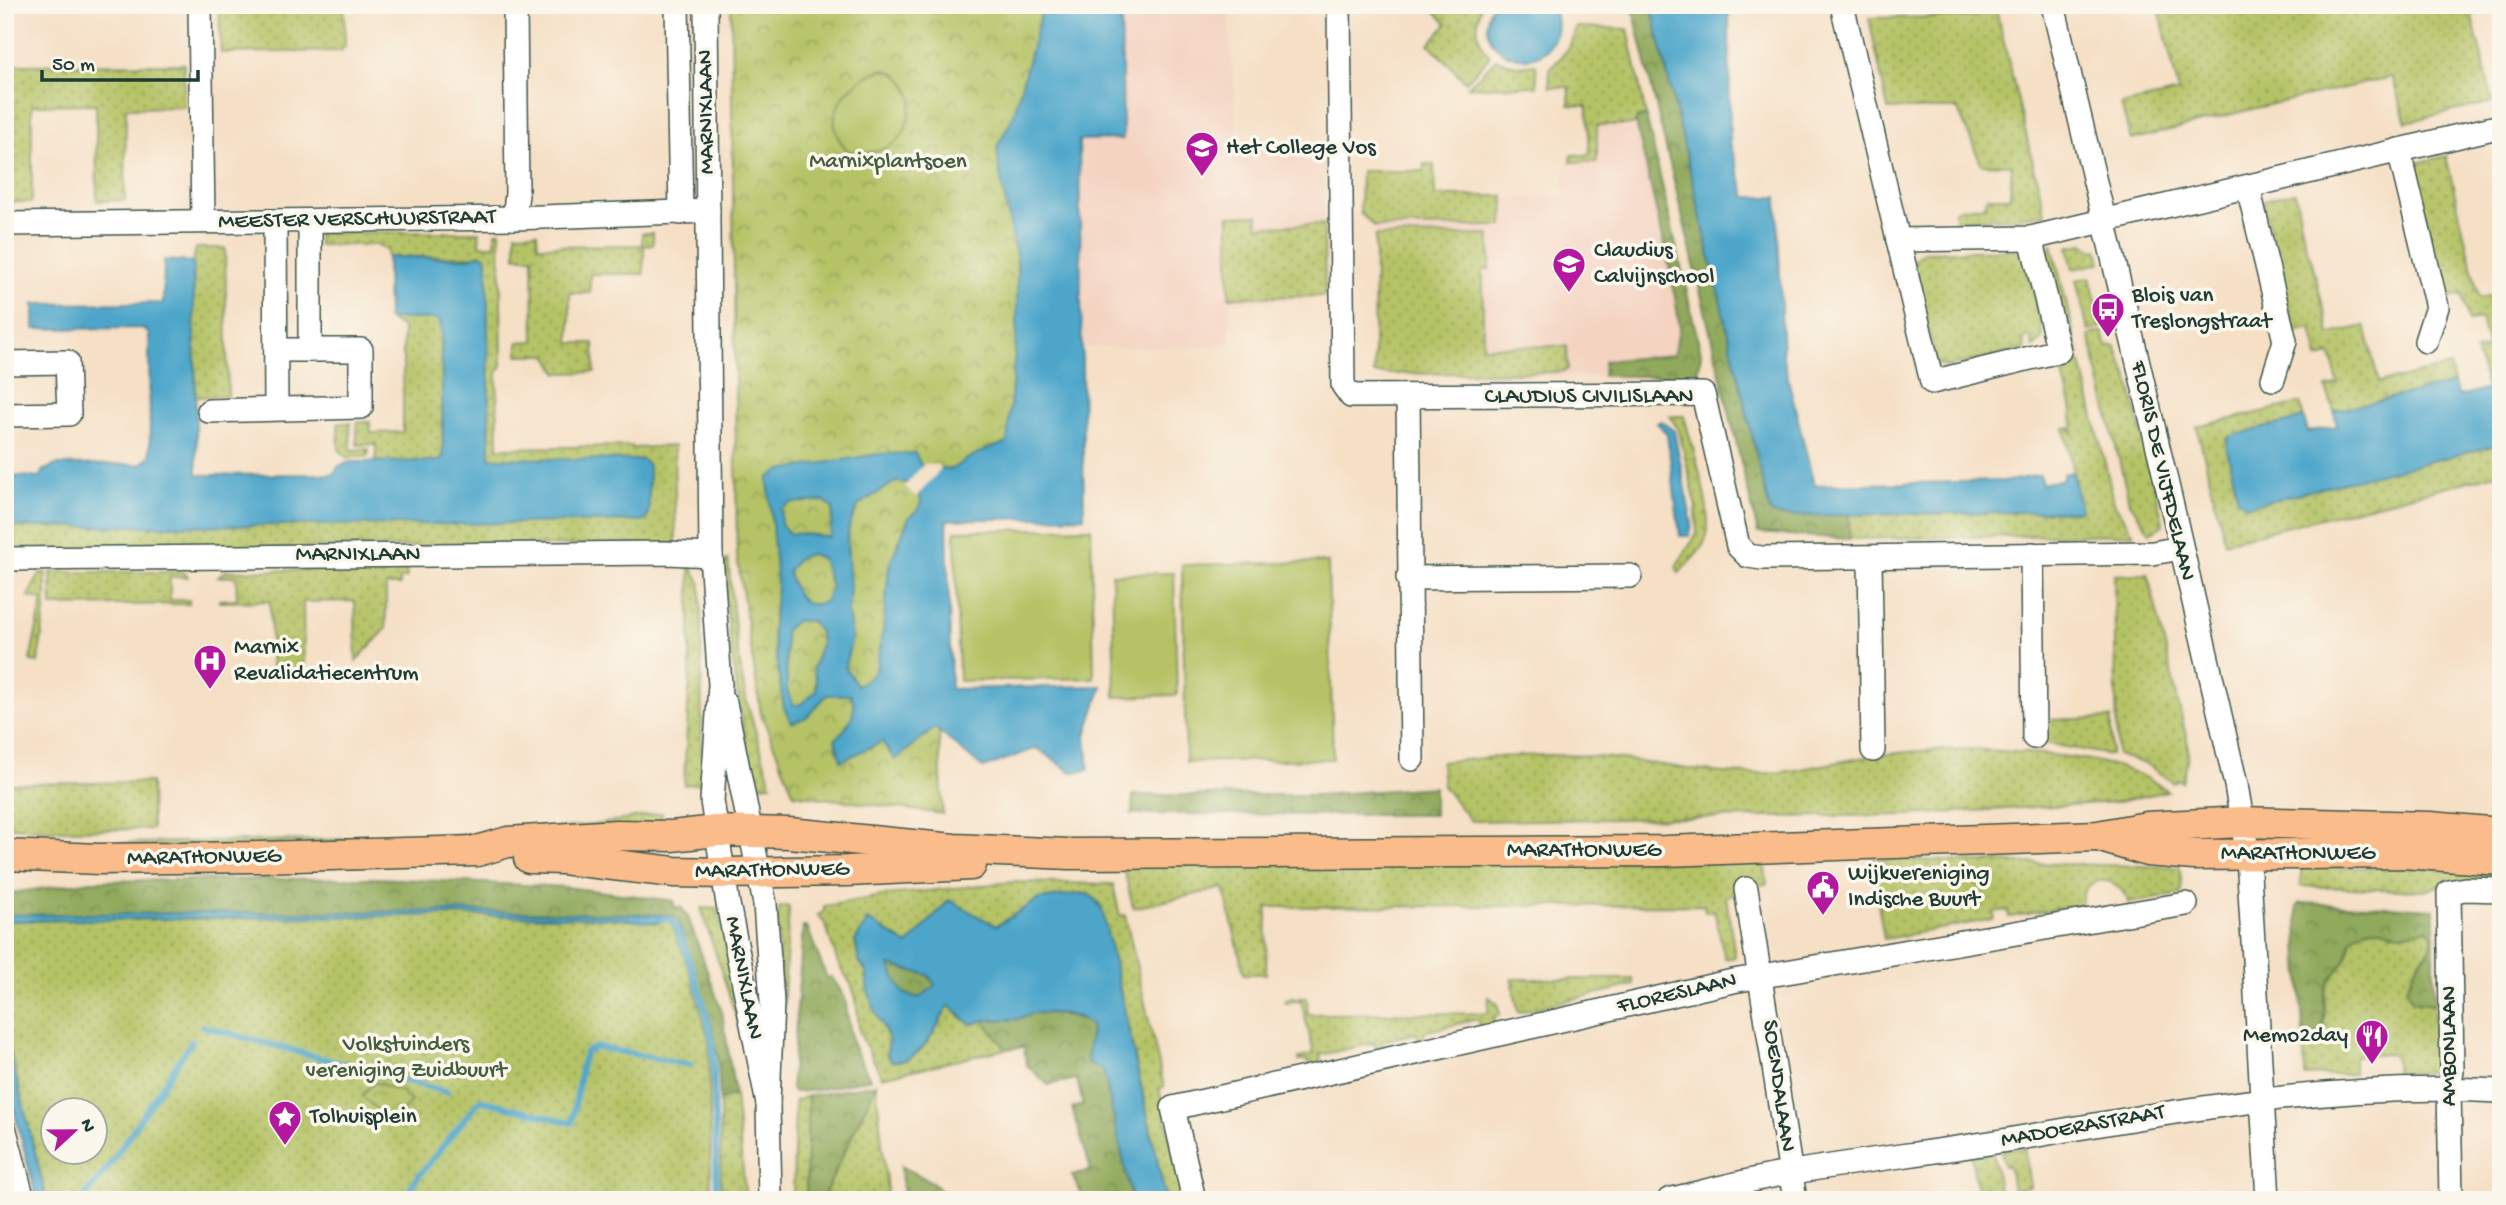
<svg xmlns="http://www.w3.org/2000/svg" width="2506" height="1205" viewBox="0 0 2506 1205" font-family="'Gochi Hand',sans-serif">
<defs>
<pattern id="grass-dots" width="8" height="8" patternUnits="userSpaceOnUse" patternTransform="scale(1.75)"><rect width="8" height="8" fill="#b5c366"/><path d="M2 2h.1M6 6h.1" fill="none" stroke="#93a055" stroke-width="1.8" stroke-linecap="round"/></pattern>
<pattern id="forest-crowns" width="20" height="18" patternUnits="userSpaceOnUse" patternTransform="scale(1.75)"><rect width="20" height="18" fill="#90a95b"/><path d="M2 6a3 3 0 1 1 6 0M12 15a3 3 0 1 1 6 0" fill="none" stroke="#758b4c"/></pattern>
<pattern id="park-crowns" width="20" height="18" patternUnits="userSpaceOnUse" patternTransform="scale(1.75)"><rect width="20" height="18" fill="#b5c366"/><path d="M2 6a3 3 0 1 1 6 0M12 15a3 3 0 1 1 6 0" fill="none" stroke="#93a055"/></pattern>
</defs>
<rect width="100%" height="100%" fill="#fbf7ec"/>
<filter id="ink" filterUnits="userSpaceOnUse"><feTurbulence type="fractalNoise" baseFrequency=".0143" numOctaves="2"/><feDisplacementMap in="SourceGraphic" scale="14" xChannelSelector="R" yChannelSelector="G"/><feConvolveMatrix kernelMatrix="1 2 1 2 8 2 1 2 1" color-interpolation-filters="sRGB"/></filter>
<filter id="wash" filterUnits="userSpaceOnUse"><feTurbulence type="fractalNoise" baseFrequency=".00686" numOctaves="4" result="noise"/><feDisplacementMap in="SourceGraphic" scale="28" xChannelSelector="R" yChannelSelector="G"/><feGaussianBlur stdDeviation="1.57" result="paint"/><feColorMatrix in="noise" values="0 0 0 0 0 0 0 0 0 0 0 0 0 0 0 0 0 1.4 0 .05"/><feComposite in="paint" operator="in"/></filter>
<g filter="url(#wash)">
<rect width="100%" height="100%" fill="#f5dfc5"/>
<!-- built -->
<g fill="#f4d3c1">
<polygon points="1121,5 1228,5 1238,150 1324,148 1325,299 1230,302 1230,347 1084,348 1079,140 1123,139"/>
<polygon points="1596,125 1645,129 1698,354 1683,378 1374,374 1374,201 1564,196 1564,171 1572,155 1590,155"/>
</g>
<!-- grass -->
<g fill="url(#grass-dots)" stroke="#6a804d" stroke-width="2" fill-rule="evenodd">
<polygon points="219,5 344,5 345,46 341,51 221,53"/>
<path d="M1429,5H1481C1475,25 1476,41 1490,56L1466,82L1429,44L1447,24Z"/>
<polygon points="1972,5 1995,5 2045,213 2017,218 1955,220 1955,210 1985,205 1987,197 2010,197 2012,165 1981,164 1958,109 1888,109 1869,18 1974,17"/>
<polygon points="2158,5 2469,5 2493,102 2406,122 2392,77 2260,107 2131,140 2121,105 2179,92"/>
<path d="M1576,27L1628,29L1646,116L1637,118L1636,123L1632,125H1597V162H1571L1572,155H1590L1587,106L1569,105V87H1550L1549,69C1564,56 1571,46 1576,27Z"/>
<polygon points="1496,59 1516,66 1536,64 1537,86 1468,87"/>
<polygon points="184,64 184,107 126,108 125,200 97,201 96,104 32,105 32,202 5,202 5,65"/>
<polygon points="2446,156 2479,298 2501,294 2501,373 2484,377 2476,351 2488,348 2481,319 2468,321 2462,294 2445,298 2413,164"/>
<polygon points="1424,164 1434,165 1435,196 1504,196 1503,226 1375,227 1360,213 1361,171 1424,171"/>
<polygon points="2295,192 2305,244 2312,262 2330,334 2365,326 2379,383 2450,366 2454,383 2334,411 2326,388 2338,384 2331,355 2318,358 2311,328 2294,332 2264,206 2264,200"/>
<polygon points="1258,215 1258,226 1324,224 1325,296 1229,297 1229,216"/>
<polygon points="500,231 502,366 497,373 498,448 632,446 632,448 674,446 676,544 5,551 5,527 645,521 649,514 649,466 490,458 487,264 482,256 387,257 387,250 378,245 318,245 318,233 479,232 480,245 495,245 496,232"/>
<polygon points="537,232 538,246 642,245 642,233 653,233 653,245 644,246 644,274 590,274 590,293 570,293 570,343 594,343 595,372 558,373 547,355 518,355 518,342 534,341 533,257 516,257 516,233"/>
<polygon points="1490,235 1490,269 1483,269 1483,347 1567,346 1568,369 1561,372 1374,374 1375,236"/>
<polygon points="2052,244 2079,356 2070,358 2046,256"/>
<polygon points="2083,244 2094,250 2098,249 2101,263 2073,269 2068,247"/>
<polygon points="196,248 225,248 228,396 196,397 193,262"/>
<polygon points="2016,250 2024,254 2043,335 2041,341 2033,347 2031,337 2023,339 2025,349 1947,367 1936,363 1913,263 1919,254 1925,252"/>
<polygon points="2090,277 2102,327 2088,330 2076,280"/>
<polygon points="388,319 436,319 441,323 443,457 437,461 376,463 376,444 357,445 357,422 370,422 371,433 403,432 403,328"/>
<polygon points="2103,332 2107,347 2115,346 2129,380 2161,514 2163,525 2150,533 2129,501 2089,335"/>
<polygon points="2081,363 2115,505 2134,534 1849,539 1849,515 2081,511 2064,428 2070,427 2074,435 2071,405 2061,367"/>
<polygon points="2300,403 2304,418 2227,438 2226,441 2245,505 2501,444 2501,473 2225,542 2197,427"/>
<path d="M1670,416H1684C1691,444 1715,513 1706,539C1700,553 1689,562 1679,573L1676,566L1697,534L1696,504L1679,431Z"/>
<polygon points="338,423 350,423 351,450 369,449 368,456 347,458 339,449"/>
<path d="M728,560L737,648L746,699L771,784L756,785C738,712 727,637 724,562Z"/>
<polygon points="690,564 701,584 702,783 684,785 690,670"/>
<polygon points="406,569 407,578 400,579 400,585 386,585 386,629 356,661 355,601 303,602 304,671 272,672 270,601 219,602 219,600 237,599 236,576 218,577 224,571"/>
<polygon points="41,572 46,573 46,604 38,663 30,660 43,600 28,596"/>
<polygon points="54,572 184,572 188,577 170,577 170,600 189,600 189,604 52,606 51,573"/>
<polygon points="2148,574 2188,744 2188,758 2182,782 2178,779 2174,783 2146,764 2117,755 2114,575"/>
<polygon points="2111,718 2111,755 2044,743 2043,720"/>
<path d="M1973,749C2033,754 2118,753 2167,791L2118,802L1909,815L1471,821L1443,786L1441,762C1498,756 1555,752 1612,758C1658,763 1703,774 1750,774C1790,774 1827,763 1866,757C1902,751 1937,750 1973,749Z"/>
<polygon points="151,782 152,829 48,830 5,826 5,784"/>
<polygon points="662,813 663,829 212,846 5,848 47,844 370,839 496,833 594,825"/>
<path d="M1871,859L2180,867L2182,891L2181,894L2129,903C2120,875 2084,871 2081,905L2009,917L2008,910L1994,912V919L1884,939Z"/>
<polygon points="1764,860 1767,884 1744,887 1744,893 1726,896 1735,957 1725,959 1714,910 1705,912 1704,905 1267,907 1266,974 1244,974 1224,888 1133,908 1123,864"/>
<polygon points="2301,867 2441,868 2501,872 2501,883 2443,884 2425,891 2301,886"/>
<path d="M1013,882L1113,884L1120,916L1125,915L1164,1087L1159,1088L1183,1200H1166L1117,975L1099,902L1039,899L996,926L949,900L908,945L868,921L855,941L859,961L867,973V987L889,1039L887,1054L891,1061C919,1065 936,1029 947,1007L950,1006C963,1018 965,1027 984,1020L1006,1049L882,1077L860,1034L856,999L852,986L838,963L825,924L818,915L824,911V906L888,895Z"/>
<polygon points="787,906 789,908 783,1011 777,919 780,907"/>
<polygon points="701,908 717,909 751,1037 743,1038"/>
<path d="M455,915L612,918L658,923L666,919L671,922L692,978L709,1041L711,1200H47L5,1032V921ZM52,1110H94V1152H52Z"/>
<path d="M2379,927L2399,933L2427,929L2433,934C2433,949 2426,952 2418,963C2413,971 2410,980 2407,989L2432,1005L2434,1004L2435,1072L2396,1073L2395,1060L2392,1055L2389,1054L2356,1056L2354,1058V1074L2305,1076L2303,1031L2306,1039L2312,1041C2332,1029 2321,1004 2327,985C2330,975 2338,971 2344,962C2359,939 2339,934 2379,927Z"/>
<polygon points="1512,979 1633,979 1634,985 1518,1012"/>
<polygon points="1489,997 1497,1003 1500,1015 1493,1017 1495,1024 1480,1028 1477,1019 1424,1032 1425,1040 1419,1042 1417,1033 1381,1041 1383,1050 1377,1051 1374,1043 1320,1055 1322,1064 1309,1067 1307,1060 1299,1061 1299,1058 1314,1054 1301,1000 1286,1003 1285,1000 1289,998 1307,998 1308,1014 1488,1013"/>
<polygon points="876,1084 888,1200 822,1200 825,1191"/>
<polygon points="735,1095 746,1200 721,1200 720,1100"/>
<polygon points="808,1096 806,1200 793,1200 795,1101"/>
<polygon points="2024,1147 2030,1187 2013,1190 2009,1165 2004,1166 2001,1151"/>
<polygon points="1993,1152 2000,1197 1979,1200 1971,1156"/>
</g>
<!-- forest -->
<g fill="url(#forest-crowns)" stroke="#587348" stroke-width="2">
<polygon points="1632,5 1651,5 1770,512 1778,516 1849,515 1849,539 1758,533"/>
<polygon points="1646,116 1701,353 1698,376 1603,376 1604,361 1673,355 1680,327 1671,274 1636,123 1637,117"/>
<polygon points="1434,787 1434,815 1132,814 1133,795 1317,795"/>
<polygon points="376,878 566,887 674,901 674,907 682,908 688,917 722,1012 735,1095 720,1100 718,1058 713,1029 678,920 671,915 456,911 5,915 5,894 92,881"/>
<path d="M2300,903L2434,909V1004L2412,1001L2407,989C2410,980 2413,971 2419,963C2427,952 2433,949 2432,934L2427,929C2419,930 2409,934 2400,933C2386,932 2378,925 2364,930C2348,936 2351,947 2345,960C2338,973 2329,975 2325,992C2321,1010 2330,1029 2312,1041L2306,1039L2303,1031L2297,923V906Z"/>
<polygon points="803,927 807,927 827,978 832,977 845,998 852,1043 870,1079 817,1090 794,1092 791,1090"/>
<path d="M890,965L928,975L934,983V987L919,998C915,997 906,995 903,992C900,988 891,970 890,965Z"/>
<path d="M1031,1013C1054,1013 1071,1013 1092,1025L1087,1063L1103,1068L1132,1200H1084L1072,1175L1091,1170L1072,1108L1083,1105L1077,1079L1048,1085L1026,1064L1024,1047L1006,1049L984,1020L1018,1019Z"/>
<polygon points="876,1084 822,1200 806,1200 808,1096"/>
<polygon points="901,1166 934,1183 949,1200 903,1200"/>
</g>
<!-- park -->
<g fill="url(#park-crowns)" stroke="#6a804d" stroke-width="2">
<polygon points="731,5 1048,5 1022,470 929,528 943,814 794,794 761,714 737,556"/>
<polygon points="374,1082 405,1093 404,1096 411,1101 392,1124 362,1096"/>
</g>
<!-- pitch -->
<g fill="#b5c366" stroke="#6a804d" stroke-width="2">
<path d="M881,70C900,71 906,82 912,98C910,109 909,122 904,132C894,151 866,156 848,151C816,119 847,81 881,70Z"/>
<polygon points="1091,528 1094,678 959,681 955,531"/>
<polygon points="1328,562 1333,759 1186,762 1182,565"/>
<polygon points="1174,573 1177,695 1115,697 1112,574"/>
</g>
<!-- water -->
<g fill="#4da6ca" stroke="#36727f" stroke-width="2" fill-rule="evenodd">
<path d="M1043,5H1121L1123,139L1079,140L1084,517L947,520L951,689L1102,686L1086,735L1089,770L1071,772L1037,748L983,768L935,728L895,760L882,742L841,761L835,739C848,727 859,713 851,695H827L807,717L792,723L784,708L772,632L777,586L768,478L781,470L878,454L915,453L922,467L952,469C969,456 986,448 1007,443L1017,327V261L999,169L997,147L1013,117ZM895,482L908,483L920,496L921,502L917,511L909,517L889,566L883,631L876,669L872,675L857,685L845,667L852,638L848,611L850,588L847,540L850,523L859,505ZM825,501L833,509L830,537C816,536 804,532 790,534L781,524V509L791,503ZM811,554L822,559L831,587L825,602C800,611 795,592 788,572L798,558ZM796,621H811C829,641 818,647 813,668L816,680V691L801,704L793,705L787,689L785,630Z"/>
<path d="M1492,5H1552C1556,13 1558,22 1556,32C1545,81 1467,56 1492,5Z"/>
<polygon points="1651,5 1729,5 1730,143 1746,197 1777,197 1783,358 1814,485 2009,481 2040,475 2042,484 2063,479 2063,474 2072,472 2081,511 1778,516 1770,512"/>
<polygon points="480,254 486,256 487,260 490,458 643,460 649,466 649,514 645,521 458,524 454,526 453,524 5,527 5,476 41,477 42,471 56,465 142,464 150,456 149,334 143,328 34,329 34,304 163,303 164,260 193,262 197,475 333,474 339,466 350,462 437,461 443,457 441,323 436,319 388,319 387,257 469,258"/>
<polygon points="2501,373 2501,444 2248,506 2238,499 2226,445 2230,436 2304,418 2308,432 2337,426 2334,411 2454,383 2458,396 2487,389 2484,377"/>
<polygon points="1662,421 1674,431 1692,524 1690,536 1680,536 1667,434 1657,423"/>
<path d="M1082,893L1092,896L1102,909L1166,1200H1132L1103,1069L1087,1064L1091,1025L1078,1017L1059,1013H1031L1018,1019L984,1020L974,1024L968,1022L950,1006L947,1008C936,1029 920,1065 891,1061L887,1054L889,1039L874,1009L867,987V973L859,961L855,941L868,920L908,945L949,900L996,926L1039,899ZM890,965L928,975L934,983V987L919,998C915,997 906,995 903,992C900,988 891,970 890,965Z"/>
<polygon points="456,911 662,915 658,923 612,918 455,915 5,921 5,915"/>
<polygon points="5,1032 47,1200 37,1200 5,1075"/>
</g>
<!-- pier -->
<polygon fill="#f5dfc5" points="924,464 937,465 941,469 916,497 905,486"/>
<g fill="none" stroke-linecap="round" stroke-linejoin="round">
<!-- stream -->
<g stroke="#4da6ca" stroke-width="6">
<path d="M660,919L670,918L675,924C691,962 705,1003 713,1044L717,1200"/>
<polyline points="202,1026 447,1092"/>
<polyline points="410,1187 480,1100 572,1123 582,1062 586,1052 597,1047 691,1065"/>
<polyline points="82,1200 109,1166 192,1041"/>
</g>
</g>
</g>
<g filter="url(#ink)">
<g fill="none" stroke-linecap="round" stroke-linejoin="round">
<defs>
<g id="minor">
<polyline points="200,5 203,221"/>
<polyline points="677,5 681,213"/>
<polyline points="706,5 711,555 720,685 712,801 728,904 768,1104"/>
<polyline points="1339,5 1343,385 1351,396 1703,394 1738,546 1748,556 1762,558 2153,553 2181,548"/>
<polyline points="1842,5 1932,382 2059,351 2031,238"/>
<polyline points="2053,5 2172,506 2236,785 2248,856 2268,1200"/>
<polyline points="2399,150 2437,307 2426,341"/>
<polyline points="2248,187 2285,341 2273,379"/>
<polyline points="514,218 517,194 515,5"/>
<polyline points="275,222 276,408"/>
<polyline points="310,222 310,350"/>
<polyline points="5,224 514,218 708,211"/>
<polyline points="1898,240 2031,238 2501,126"/>
<polyline points="5,363 67,362 69,414 5,415"/>
<polyline points="1408,397 1412,759"/>
<polyline points="209,411 361,407 361,350 276,350"/>
<polyline points="2032,554 2034,737"/>
<polyline points="1870,558 1873,750"/>
<polyline points="5,559 667,553 711,555"/>
<polyline points="1408,578 1630,576"/>
<polyline points="725,703 765,904 772,1002 768,1104 770,1200"/>
<polyline points="1746,889 1795,1200"/>
<polyline points="5,1131 23,1200"/>
<polyline points="1194,1200 1173,1108 1733,981 2186,904"/>
<path d="M1669,1200C1710,1190 1752,1179 1793,1172C1865,1160 1936,1152 2008,1140C2171,1112 2334,1081 2501,1091"/>
<polyline points="2451,1200 2449,1088 2452,1070 2449,892 2465,889 2501,890"/>
</g>
<g id="major">
<polyline points="2101,837 2147,851 2194,855 2403,853 2501,860"/>
<polyline points="5,855 99,859 259,857 477,851 508,842 617,835 672,836 716,831 789,833 954,849 1069,854 1665,851 2098,836 2147,827 2242,822 2430,827 2501,833"/>
<polyline points="529,858 562,859 674,872 723,873 848,871 971,865"/>
</g>
</defs>
<!-- minor casing -->
<use href="#minor" stroke="#3f554a" stroke-width="26"/>
<!-- major casing -->
<use href="#major" stroke="#3f554a" stroke-width="33"/>
<!-- minor -->
<use href="#minor" stroke="#fff" stroke-width="23"/>
<!-- major -->
<use href="#major" stroke="#f9bc8a" stroke-width="30"/>
</g>
</g>
<!-- icons -->
<defs>
<symbol id="school-pin" viewBox="-11 -11 22 30"><path d="M0 17L-7.5 6A9.5 9.5 0 1 1 7.5 6Z" fill="#b5179e" stroke="#fbf7ec"/><path d="M0-5L7-2L0 1L-7-2ZM-4 1L0 2.5L4 1V4Q0 6-4 4Z" fill="#fff"/></symbol>
<symbol id="bus-pin" viewBox="-11 -11 22 30"><path d="M0 17L-7.5 6A9.5 9.5 0 1 1 7.5 6Z" fill="#b5179e" stroke="#fbf7ec"/><path d="M-5-6H5V4H4V6H2V4H-2V6H-4V4H-5ZM-3.5-4V0h7V-4ZM-3.5 1.2v1.5H-2V1.2ZM2 1.2v1.5H3.5V1.2Z" fill="#fff"/></symbol>
<symbol id="hospital-pin" viewBox="-11 -11 22 30"><path d="M0 17L-7.5 6A9.5 9.5 0 1 1 7.5 6Z" fill="#b5179e" stroke="#fbf7ec"/><path d="M-5-5h3v3.5h4V-5h3V5h-3V1.5h-4V5h-3Z" fill="#fff"/></symbol>
<symbol id="civic-pin" viewBox="-11 -11 22 30"><path d="M0 17L-7.5 6A9.5 9.5 0 1 1 7.5 6Z" fill="#b5179e" stroke="#fbf7ec"/><path d="M-.6-6.5H3V-4.5H.6V-3L4-1V1h2V6H-6V1h2V-1L-.6-3ZM-1.2 2.5V6h2.4V2.5Z" fill="#fff"/></symbol>
<symbol id="restaurant-pin" viewBox="-11 -11 22 30"><path d="M0 17L-7.5 6A9.5 9.5 0 1 1 7.5 6Z" fill="#b5179e" stroke="#fbf7ec"/><path d="M-5-6h1v4h1v-4h1v4h1v-4h1v5L-1.5 .5V6h-2V.5L-5-1ZM5-6V6H3V1.5H1.5Q1.5-4 5-6Z" fill="#fff"/></symbol>
<symbol id="sight-pin" viewBox="-11 -11 22 30"><path d="M0 17L-7.5 6A9.5 9.5 0 1 1 7.5 6Z" fill="#b5179e" stroke="#fbf7ec"/><path d="M0-6L1.8-2.2L6-1.7L2.9 1.2L3.7 5.4L0 3.3L-3.7 5.4L-2.9 1.2L-6-1.7L-1.8-2.2Z" fill="#fff"/></symbol>
</defs>
<g fill-rule="evenodd">
<use href="#school-pin" x="1183" y="129" width="38" height="52"/>
<use href="#school-pin" x="1550" y="245" width="38" height="52"/>
<use href="#bus-pin" x="2089" y="290" width="38" height="52"/>
<use href="#hospital-pin" x="191" y="642" width="38" height="52"/>
<use href="#civic-pin" x="1804" y="868" width="38" height="52"/>
<use href="#restaurant-pin" x="2353" y="1017" width="38" height="52"/>
<use href="#sight-pin" x="266" y="1098" width="38" height="52"/>
</g>
<g text-anchor="middle" dominant-baseline="central" stroke-width="7" stroke-linejoin="round" paint-order="stroke">
<!-- street labels -->
<g font-size="23" fill="#1f3d34" stroke="#fbf7ec">
<text transform="translate(707 112) rotate(-91)">MARNIXLAAN</text>
<text transform="translate(357 220) rotate(-1)">MEESTER VERSCHUURSTRAAT</text>
<text x="1589" y="397">CLAUDIUS CIVILISLAAN</text>
<text transform="translate(2162 471) rotate(77)">FLORIS DE VIJFDELAAN</text>
<text x="358" y="555">MARNIXLAAN</text>
<text x="1584" y="851">MARATHONWEG</text>
<text x="2298" y="854">MARATHONWEG</text>
<text transform="translate(204 858) rotate(-1)">MARATHONWEG</text>
<text transform="translate(772 871) rotate(-1)">MARATHONWEG</text>
<text transform="translate(743 978) rotate(79)">MARNIXLAAN</text>
<text transform="translate(1677 994) rotate(-13)">FLORESLAAN</text>
<text transform="translate(2450 1046) rotate(-90)">AMBONLAAN</text>
<text transform="translate(1778 1086) rotate(82)">SOENDALAAN</text>
<text transform="translate(2083 1127) rotate(-10)">MADOERASTRAAT</text>
</g>
<!-- poi labels -->
<g font-size="23" fill="#1f3d34" stroke="#fbf7ec" text-anchor="start">
<text x="1226" y="148">Het College Vos</text>
<text x="1594" y="251">Claudius<tspan x="1594" dy="26">Calvijnschool</tspan></text>
<text x="2132" y="296">Blois van<tspan x="2132" dy="26">Treslongstraat</tspan></text>
<text x="234" y="648">Marnix<tspan x="234" dy="26">Revalidatiecentrum</tspan></text>
<text x="1848" y="874">Wijkvereniging<tspan x="1848" dy="26">Indische Buurt</tspan></text>
<text x="2348" y="1036" text-anchor="end">Memo2day</text>
<text x="310" y="1117">Tolhuisplein</text>
</g>
<!-- park labels -->
<g font-size="23" fill="#445e40" stroke="#fbf7ec">
<text x="888" y="162">Marnixplantsoen</text>
<text x="406" y="1045">Volkstuinders<tspan x="406" dy="26">vereniging Zuidbuurt</tspan></text>
</g>
</g>
<!-- margin -->
<rect width="2506" height="1205" fill="none" stroke="#fbf7ec" stroke-width="28"/>
<!-- north arrow -->
<g transform="translate(74 1131) rotate(68)"><circle r="33" fill="#fbf7ec" stroke="#a3ada2" stroke-width="2"/>
<path d="M0-5L12 26L0 18L-12 26Z" fill="#b5179e"/>
<text y="-10" font-size="19" font-weight="bold" text-anchor="middle" fill="#1f3d34">N</text>
</g>
<!-- scale -->
<path d="M42 70v10h156v-10" fill="none" stroke="#1f3d34" stroke-width="3.5"/>
<text x="52" y="70" font-size="21" fill="#1f3d34" stroke="#fbf7ec" stroke-width="5" paint-order="stroke">50 m</text>
</svg>
